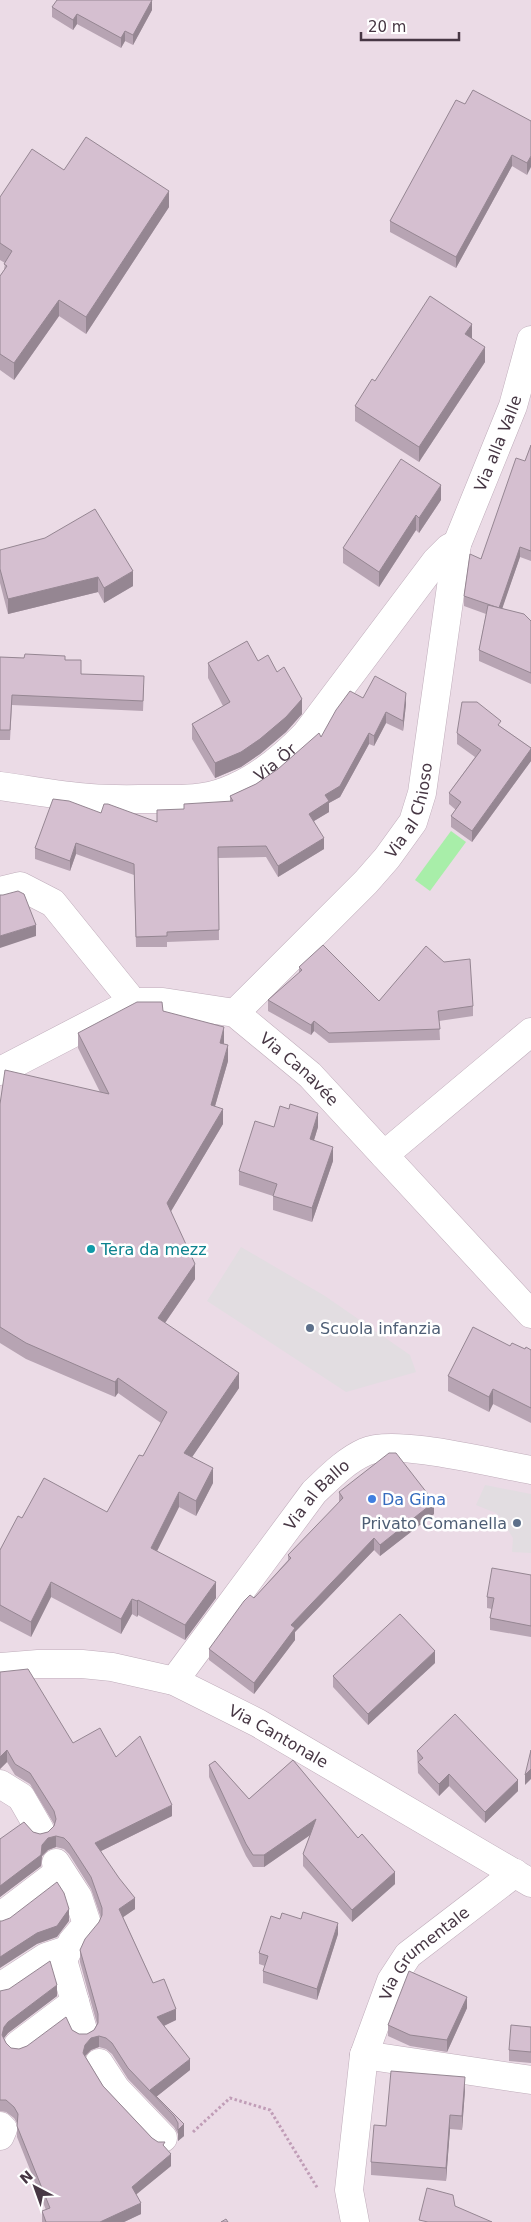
<svg xmlns="http://www.w3.org/2000/svg" width="531" height="2222" viewBox="0 0 531 2222" font-family="'DejaVu Sans',sans-serif">
<rect width="100%" height="100%" fill="#f4e9f0"/>
<!-- residential -->
<rect fill="#ebdbe6" x="0" y="0" width="531" height="2222"/>
<!-- parking -->
<g fill="#e2dde1">
<polygon points="241,1247 325,1296 410,1355 416,1372 346,1392 207,1301"/>
<polygon points="485,1485 531,1494 531,1553 512,1552 513,1538 500,1517 496,1513 476,1505"/>
</g>
<!-- water -->
<polygon fill="#a8eea9" points="451,831 466,842 430,891 415,880"/>
<g fill="none" stroke-linecap="round" stroke-linejoin="round">
<defs>
<g id="minor">
<path id="s1" d="M0,786C30,790 60,796 90,798C112,800 134,799 155,799C179,799 203,800 226,791C258,779 283,758 306,734L436,561L449,548L457,544"/>
<polyline points="0,891 20,886 53,903 133,1002"/>
<path id="s2" d="M235,1013L366,882L387,858L413,822L422,793L457,544L513,406L531,340"/>
<path id="s3" d="M0,1071L133,1002H163L235,1013L310,1075L531,1314"/>
<polyline points="384,1155 531,1032"/>
<path id="s4" d="M0,1667L38,1664H82L112,1667L174,1681L258,1723L531,1883"/>
<path id="s5" d="M174,1681L314,1492C329,1478 345,1461 365,1452C395,1438 495,1464 531,1470"/>
<polyline points="0,1784 21,1797 40,1830"/>
<polyline points="0,1917 60,1871"/>
<polyline points="0,1987 46,1957 67,1950"/>
<polyline points="75,2002 83,2030"/>
<polyline points="18,2045 75,2002 63,1960 72,1942 87,1924 78,1897 56,1863"/>
<polyline points="364,2055 531,2080"/>
<polyline points="99,2063 116,2089 163,2138"/>
<polyline points="0,2126 3,2129 0,2136"/>
<path id="s6" d="M355,2222L349,2190L364,2055L391,1981L408,1955L515,1873"/>
</g>
</defs>
<!-- minor casing -->
<use href="#minor" stroke="#bfacba" stroke-width="29"/>
<!-- path -->
<polyline stroke="#c09db7" stroke-width="3" stroke-dasharray="2.5 2.5" stroke-linecap="butt" points="193,2132 230,2098 270,2110 318,2189"/>
<!-- minor -->
<use href="#minor" stroke="#fff" stroke-width="28"/>
</g>
<!-- wall -->
<g fill="#b7a4b3">
<polygon points="52,7 152,10 133,45 125,41 121,48 77,24 73,30 52,17"/>
<polygon points="465,104 531,121 527,175 512,166 456,268 390,232 390,221"/>
<polygon points="64,170 169,207 86,334 59,316 14,380 0,370 0,276 4,270 5,263 0,260 0,197"/>
<polygon points="472,339 485,362 419,462 355,421 355,406 375,381"/>
<polygon points="531,445 531,561 520,557 502,608 531,621 531,684 479,661 479,650 486,614 464,606 464,596 525,461"/>
<polygon points="441,500 419,533 416,530 379,587 343,563 343,548"/>
<polygon points="0,550 133,586 104,603 98,592 8,614 0,583"/>
<polygon points="0,657 65,660 81,674 144,685 143,711 12,705 10,740 0,740"/>
<polygon points="208,663 302,714 286,732 260,754 241,767 215,778 192,739 192,724 223,706 208,678"/>
<polygon points="363,698 406,704 403,731 386,723 374,746 369,744 340,797 329,803 329,812 314,821 324,849 278,877 266,857 218,858 219,940 167,942 167,947 136,947 134,875 76,854 70,871 35,859 35,848 101,813 157,822 184,809 230,802 230,796 256,784 278,769 321,737"/>
<polygon points="501,727 531,748 531,761 472,842 451,827 451,816 456,810 449,804 449,793 475,757 457,744 457,733"/>
<polygon points="299,967 379,1001 473,1006 473,1016 439,1021 440,1040 329,1043 314,1031 311,1035 268,1011 268,1000 299,973"/>
<polygon points="163,1011 224,1043 223,1044 228,1061 215,1106 223,1124 171,1211 195,1279 165,1323 239,1388 192,1457 213,1483 196,1516 179,1507 157,1551 216,1598 185,1640 138,1615 137,1617 132,1614 121,1634 51,1597 31,1637 0,1621 0,1550 22,1518 107,1512 143,1456 161,1423 118,1393 115,1397 26,1359 0,1343 0,1104 100,1092 78,1048 78,1033"/>
<polygon points="274,1127 318,1127 314,1140 333,1161 312,1222 273,1210 273,1196 239,1185 239,1171"/>
<polygon points="510,1346 525,1349 531,1350 531,1423 493,1404 489,1412 448,1391 448,1376"/>
<polygon points="339,1492 434,1514 380,1556 374,1550 295,1632 295,1640 254,1694 209,1660 209,1649 288,1560 288,1555 339,1503"/>
<polygon points="531,1575 531,1637 490,1630 490,1618 492,1609 487,1608 487,1597"/>
<polygon points="435,1663 368,1725 333,1687 333,1676"/>
<polygon points="0,1672 73,1743 116,1757 172,1816 101,1851 135,1909 123,1917 153,1983 176,2020 164,2026 190,2070 156,2097 184,2124 184,2136 178,2141 178,2134 174,2127 128,2079 112,2054 106,2049 99,2047 91,2050 85,2056 103,2086 152,2138 165,2148 171,2166 136,2194 141,2214 124,2222 42,2222 42,2211 46,2210 17,2137 17,2123 14,2118 6,2112 0,2111 0,1991 57,1996 8,2033 4,2038 6,2043 11,2048 19,2049 72,2030 79,2034 87,2034 94,2030 97,2024 80,1962 80,1950 99,1922 101,1918 91,1889 69,1854 64,1849 56,1847 48,1850 42,1856 41,1866 0,1897 0,1839 33,1832 40,1834 48,1832 54,1826 54,1824 30,1784 15,1775 7,1762 0,1769"/>
<polygon points="417,1751 518,1791 485,1823 449,1786 439,1796 418,1773"/>
<polygon points="293,1760 358,1838 362,1834 395,1872 395,1884 352,1922 303,1866 303,1854 310,1835 264,1867 253,1867 246,1856 209,1777 209,1765 215,1761 249,1799"/>
<polygon points="280,1919 301,1919 338,1934 317,2000 263,1983 263,1971 265,1966 259,1964 259,1953"/>
<polygon points="467,2008 447,2052 410,2046 388,2036 388,2025"/>
<polygon points="531,2027 531,2063 509,2061 509,2050"/>
<polygon points="465,2090 462,2130 450,2129 446,2181 371,2175 371,2162 386,2126"/>
</g>
<!-- shaded-wall -->
<g fill="#958692">
<polygon points="152,0 152,10 133,45 133,35"/>
<polygon points="77,14 77,24 73,30 73,20"/>
<polygon points="125,31 125,41 121,48 121,38"/>
<polygon points="512,155 512,166 456,268 456,257"/>
<polygon points="531,156 531,167 527,175 527,163"/>
<polygon points="169,191 169,207 86,334 86,317"/>
<polygon points="59,300 59,316 14,380 14,363"/>
<polygon points="472,324 472,339 465,334"/>
<polygon points="485,347 485,362 419,462 419,447"/>
<polygon points="441,485 441,500 419,533 419,518"/>
<polygon points="416,515 416,530 379,587 379,572"/>
<polygon points="520,547 520,557 499,618 499,608"/>
<polygon points="133,571 133,586 104,603 104,588"/>
<polygon points="98,577 98,592 8,614 8,599"/>
<polygon points="406,693 406,704 403,731 403,721"/>
<polygon points="302,699 302,714 286,732 260,754 241,767 215,778 215,763"/>
<polygon points="386,712 386,723 374,746 374,736"/>
<polygon points="369,733 369,744 340,797 329,803 329,812 309,824 309,814 325,795"/>
<polygon points="531,749 531,761 472,842 472,831"/>
<polygon points="324,838 324,849 278,877 278,866"/>
<polygon points="76,843 76,854 70,871 70,861"/>
<polygon points="36,925 36,936 0,948 0,936"/>
<polygon points="314,1021 314,1031 311,1035 311,1025"/>
<polygon points="224,1027 224,1043 220,1058 220,1043"/>
<polygon points="228,1045 228,1061 211,1120 211,1105"/>
<polygon points="223,1109 223,1124 167,1218 167,1203"/>
<polygon points="318,1113 318,1127 310,1153 310,1139"/>
<polygon points="333,1147 333,1161 312,1222 312,1208"/>
<polygon points="195,1264 195,1279 158,1333 158,1318"/>
<polygon points="239,1373 239,1388 184,1469 184,1453"/>
<polygon points="118,1378 118,1393 115,1397 115,1382"/>
<polygon points="493,1389 493,1404 489,1412 489,1397"/>
<polygon points="213,1468 213,1483 196,1516 196,1501"/>
<polygon points="179,1492 179,1507 151,1563 151,1548"/>
<polygon points="434,1502 434,1514 380,1556 380,1545"/>
<polygon points="374,1538 374,1550 295,1632 295,1640 254,1694 254,1683 291,1625"/>
<polygon points="51,1582 51,1597 31,1637 31,1622"/>
<polygon points="216,1582 216,1598 185,1640 185,1625"/>
<polygon points="132,1599 132,1614 121,1634 121,1619"/>
<polygon points="138,1600 138,1615 137,1617 137,1601"/>
<polygon points="435,1651 435,1663 368,1725 368,1714"/>
<polygon points="7,1750 7,1762 0,1769 0,1757"/>
<polygon points="531,1769 531,1779 525,1785 525,1775"/>
<polygon points="449,1774 449,1786 439,1796 439,1784"/>
<polygon points="518,1780 518,1791 485,1823 485,1812"/>
<polygon points="172,1805 172,1816 95,1854 95,1843"/>
<polygon points="316,1819 316,1831 264,1867 264,1855"/>
<polygon points="56,1836 56,1847 48,1850 42,1856 41,1866 0,1897 0,1886 48,1838"/>
<polygon points="395,1872 395,1884 352,1922 352,1910"/>
<polygon points="135,1898 135,1909 119,1920 119,1909"/>
<polygon points="69,1909 69,1921 57,1937 37,1944 0,1968 0,1957"/>
<polygon points="338,1923 338,1934 317,2000 317,1989"/>
<polygon points="57,1985 57,1996 8,2033 4,2038 2,2035 4,2027 8,2022"/>
<polygon points="467,1997 467,2008 447,2052 447,2040"/>
<polygon points="176,2009 176,2020 157,2029 157,2017"/>
<polygon points="99,2036 99,2047 91,2050 85,2056 83,2053 85,2045 91,2038"/>
<polygon points="190,2059 190,2070 156,2097 150,2090"/>
<polygon points="465,2077 465,2090 462,2130 462,2116"/>
<polygon points="450,2115 450,2129 446,2181 446,2168"/>
<polygon points="184,2124 184,2136 178,2141 178,2130"/>
<polygon points="171,2154 171,2166 132,2198 132,2187"/>
<polygon points="141,2203 141,2214 124,2222 100,2222"/>
</g>
<!-- building -->
<g fill="#d5bfd0" stroke="#958692">
<polygon points="57,0 152,0 133,35 125,31 121,38 77,14 73,20 52,7"/>
<polygon points="473,90 531,121 531,156 527,163 512,155 456,257 390,221 456,100 465,104"/>
<polygon points="86,137 169,191 86,317 59,300 14,363 0,354 0,276 7,266 4,264 12,251 0,243 0,197 32,149 64,170"/>
<polygon points="430,296 472,324 465,334 485,347 419,447 355,406 372,379 375,381"/>
<polygon points="531,445 531,551 520,547 499,608 464,596 470,554 481,559 516,458 525,461"/>
<polygon points="401,459 441,485 419,518 416,515 379,572 343,548"/>
<polygon points="95,509 133,571 104,588 98,577 8,599 0,569 0,550 45,538"/>
<polygon points="488,605 524,614 531,621 531,673 479,650"/>
<polygon points="247,641 258,661 268,655 277,672 284,667 302,699 286,717 260,739 241,752 215,763 192,724 230,702 208,663"/>
<polygon points="25,654 65,656 65,660 81,660 81,674 144,676 143,701 12,695 10,730 0,730 0,657 24,658"/>
<polygon points="375,676 406,693 403,721 386,712 374,736 369,733 340,786 325,795 329,801 309,814 324,838 278,866 266,846 218,847 219,930 167,932 167,936 136,937 134,864 76,843 70,861 35,848 53,799 69,801 101,813 104,804 108,804 157,822 157,810 184,809 184,804 233,801 230,796 256,784 278,769 319,733 321,737 336,710 350,691 363,698"/>
<polygon points="462,702 477,702 501,721 498,725 531,748 531,749 472,831 451,816 461,802 449,793 481,750 457,733"/>
<polygon points="18,891 24,894 36,925 0,936 0,895 3,895"/>
<polygon points="323,945 379,1001 426,946 444,962 470,959 473,1006 438,1011 440,1029 329,1033 314,1021 311,1025 268,1000 302,970 299,967"/>
<polygon points="137,1002 162,1002 163,1011 224,1027 220,1043 228,1045 211,1105 223,1109 167,1203 195,1264 158,1318 239,1373 184,1453 213,1468 196,1501 179,1492 151,1548 216,1582 185,1625 138,1600 137,1601 132,1599 121,1619 51,1582 31,1622 0,1605 0,1550 18,1516 22,1518 44,1478 107,1512 139,1455 143,1456 167,1412 118,1378 115,1382 26,1343 0,1327 0,1104 5,1070 109,1094 78,1033"/>
<polygon points="290,1104 318,1113 310,1139 333,1147 312,1208 273,1196 277,1184 239,1171 255,1121 274,1127 280,1106 289,1109"/>
<polygon points="473,1327 510,1346 512,1343 525,1349 526,1347 531,1350 531,1408 493,1389 489,1397 448,1376"/>
<polygon points="389,1453 396,1453 434,1502 380,1545 374,1538 291,1625 295,1628 254,1683 209,1649 244,1601 250,1595 254,1598 291,1558 288,1555 343,1498 339,1492"/>
<polygon points="492,1568 531,1575 531,1626 490,1618 494,1598 487,1597"/>
<polygon points="400,1614 435,1651 368,1714 333,1676"/>
<polygon points="28,1669 73,1743 100,1728 116,1757 140,1736 172,1805 95,1843 119,1878 135,1898 119,1909 153,1983 164,1979 176,2009 157,2017 190,2059 150,2090 184,2124 178,2130 178,2123 174,2116 128,2068 112,2043 106,2038 99,2036 91,2038 85,2045 83,2053 103,2086 152,2138 158,2142 165,2142 163,2145 171,2154 132,2187 141,2203 100,2222 46,2222 42,2211 50,2208 17,2126 18,2114 14,2107 6,2100 0,2100 0,1991 9,1989 50,1961 57,1985 8,2022 4,2027 2,2035 6,2043 11,2048 19,2049 27,2046 66,2017 72,2030 79,2034 87,2034 94,2030 98,2023 98,2014 80,1950 85,1939 99,1922 102,1915 102,1908 91,1877 69,1843 64,1838 56,1836 48,1838 42,1845 41,1855 0,1886 0,1839 24,1822 33,1832 40,1834 48,1832 54,1826 56,1819 54,1811 30,1773 15,1764 7,1750 0,1757 0,1672"/>
<polygon points="455,1714 518,1780 485,1812 449,1774 439,1784 418,1762 423,1758 417,1751"/>
<polygon points="531,1750 531,1769 525,1775"/>
<polygon points="293,1760 358,1838 362,1834 395,1872 352,1910 303,1854 316,1819 264,1855 253,1855 246,1844 209,1765 215,1761 249,1799"/>
<polygon points="57,1882 64,1893 69,1909 57,1926 37,1933 0,1957 0,1921 2,1921 10,1918"/>
<polygon points="303,1912 338,1923 317,1989 263,1971 268,1956 259,1953 271,1916 280,1919 282,1913 301,1919"/>
<polygon points="409,1971 467,1997 447,2040 410,2035 388,2025"/>
<polygon points="511,2025 531,2027 531,2052 509,2050"/>
<polygon points="391,2071 465,2077 462,2116 450,2115 446,2168 371,2162 374,2125 386,2126"/>
<polygon points="427,2188 453,2195 455,2206 492,2222 428,2222 419,2220"/>
<polygon points="226,2219 228,2222 221,2222"/>
</g>
<!-- markers -->
<circle fill="#0f9aa8" stroke="#fff" stroke-width="2" cx="91" cy="1249" r="5"/>
<g fill="#5c6f8a" stroke="#fff" stroke-width="2">
<circle cx="310" cy="1328" r="5"/>
<circle cx="517" cy="1523" r="5"/>
</g>
<circle fill="#3f7fe0" stroke="#fff" stroke-width="2" cx="372" cy="1499" r="5"/>
<g text-anchor="middle" dominant-baseline="central" stroke-width="5" stroke-linejoin="round" paint-order="stroke">
<!-- street labels -->
<g font-size="16" fill="#473744" stroke="#fff">
<text stroke="none"><textPath href="#s2" startOffset="652">Via alla Valle</textPath></text>
<text stroke="none"><textPath href="#s1" startOffset="285">Via Ör</textPath></text>
<text stroke="none"><textPath href="#s2" startOffset="271">Via al Chioso</textPath></text>
<text stroke="none"><textPath href="#s3" startOffset="338">Via Canavée</textPath></text>
<text stroke="none"><textPath href="#s5" startOffset="235">Via al Ballo</textPath></text>
<text stroke="none"><textPath href="#s4" startOffset="294">Via Cantonale</textPath></text>
<text stroke="none"><textPath href="#s6" startOffset="290">Via Grumentale</textPath></text>
</g>
<!-- culture labels -->
<g font-size="16" fill="#0d838f" stroke="#fff" text-anchor="start">
<text x="101" y="1249">Tera da mezz</text>
</g>
<!-- service labels -->
<g font-size="16" fill="#4e5e75" stroke="#fff" text-anchor="start">
<text x="320" y="1328">Scuola infanzia</text>
<text x="507" y="1523" text-anchor="end">Privato Comanella</text>
</g>
<!-- shop labels -->
<g font-size="16" fill="#366cbe" stroke="#fff" text-anchor="start">
<text x="382" y="1499">Da Gina</text>
</g>
</g>
<!-- north arrow -->
<g transform="translate(35 2187) rotate(319)" stroke="#ffffff" stroke-width="4" paint-order="stroke">
<path d="M0-4L9 19L0 12L-9 19Z" fill="#473744"/>
<text y="-8" font-size="14" font-weight="bold" text-anchor="middle" fill="#473744">N</text>
</g>
<!-- scale -->
<path d="M361 32v8h98v-8" fill="none" stroke="#473744" stroke-width="2.5"/>
<text x="368" y="32" font-size="15" fill="#473744" stroke="#ffffff" stroke-width="4" paint-order="stroke">20 m</text>
</svg>
